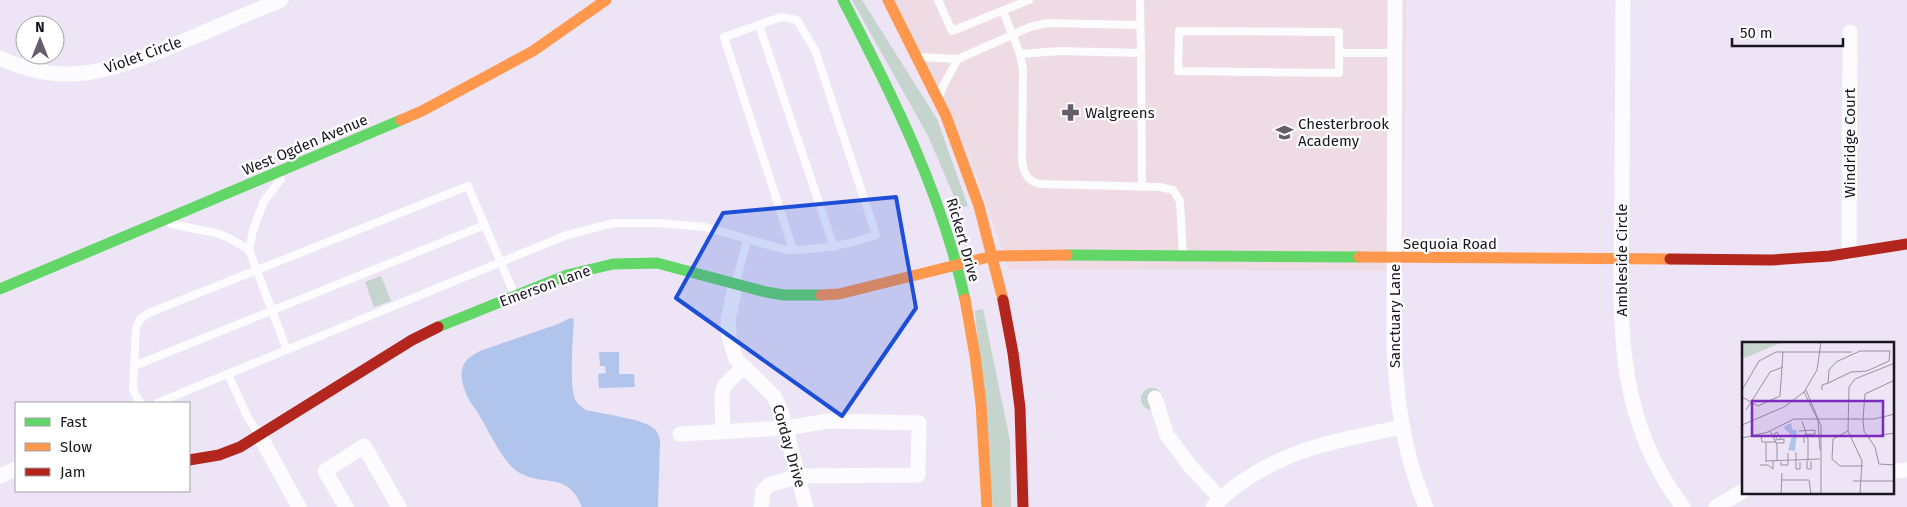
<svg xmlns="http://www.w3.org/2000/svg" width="1907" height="507" viewBox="0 0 1907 507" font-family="'Fira Sans',sans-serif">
<rect width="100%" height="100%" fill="#ede5f6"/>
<!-- commercial -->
<polygon fill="#eedbe4" points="893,0 1406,0 1403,271 1009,269 972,163"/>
<!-- green -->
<g fill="#c5d4cc">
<polygon points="852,0 862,0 937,119 968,206 959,208 928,136"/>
<polygon points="381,276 391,301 374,307 365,282"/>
<polygon points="983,309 1010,441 1011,507 993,507 975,311"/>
<circle cx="1152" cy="399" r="11"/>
</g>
<!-- water -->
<g fill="#b1c4eb">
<path d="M570,318L574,319C573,337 569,385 575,399C577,404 582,407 586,410C603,414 638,418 652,427C657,430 659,435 660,440L658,507H582C567,470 545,488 518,472C503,463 489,431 479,415C476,409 470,403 467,396C464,388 460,378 462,370C463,360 473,355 480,351L558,324Z"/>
<polygon points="599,352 619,352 619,374 634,374 635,387 599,388 598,374 606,373 605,366 600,366"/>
</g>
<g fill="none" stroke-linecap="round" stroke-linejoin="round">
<!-- lane -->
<g stroke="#fcfbfe" stroke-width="8">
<polyline points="938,0 952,31 1029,0"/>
<path d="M1003,11L1020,54L1023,69L1022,159C1023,172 1027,182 1041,184L1160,187L1173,190L1180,201L1183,255"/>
<polyline points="759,25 834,247"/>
<polygon points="1179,31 1339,32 1339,73 1178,71"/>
<polyline points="1141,53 1142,187"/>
<polyline points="1340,53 1395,53"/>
<polyline points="1020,54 1060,51 1141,53 1140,0"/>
<polyline points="920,57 958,59 1030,27 1048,23 1140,25"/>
<polyline points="940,95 942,88 958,59"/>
<polyline points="281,179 264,201 253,230 249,250 287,350"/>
<polyline points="171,224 216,233 229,238 249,250"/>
<polyline points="736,282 747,240"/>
<polyline points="134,366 485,225"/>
<polyline points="228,374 248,418 259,434"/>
<polyline points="142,403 139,401 133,390 136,328 140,319 149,313 468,186 515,296"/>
<path d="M157,403L567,235L614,223H659L705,227L786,250C818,250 846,246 876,235L815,50L797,20L781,17L724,37L793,250"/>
</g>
<!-- street -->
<g stroke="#fcfbfe" stroke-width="15">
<path d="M1395,0L1394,348C1397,405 1404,454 1426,507"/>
<path d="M1623,0C1623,67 1622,134 1622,201C1621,312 1611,413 1683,507"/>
<path d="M0,58C68,91 122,67 186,40C217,27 249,13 281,0"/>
<polyline points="1849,253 1850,32"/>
<polyline points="736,283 728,320 729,336 736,359 774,396 783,417 806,507"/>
<polyline points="1155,398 1167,435 1191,467 1220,498"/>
<polyline points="723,431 722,397 724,386 743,367"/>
<polyline points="680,434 786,428 828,421 919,423 918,475 798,476 769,485 763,491 761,507"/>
<polyline points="260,436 299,507"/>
<polyline points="1893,471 1907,470"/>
<polyline points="0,476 16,469"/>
<polyline points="346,507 325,471 364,446 399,507"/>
<path d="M1213,507C1221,498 1229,491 1239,484C1290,447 1342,440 1402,427"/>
<polyline points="1716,507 1743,491"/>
</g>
<!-- fast -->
<g stroke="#63d668" stroke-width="11">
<path d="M843,0C893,96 941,192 965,299"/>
<polyline points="1067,255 1359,257"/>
<polyline points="0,289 401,120"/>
<polyline points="438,327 567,275 613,264 657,263 766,292 784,295 821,295"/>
</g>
<!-- slow -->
<g stroke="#ff974d" stroke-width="11">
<polyline points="888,0 946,116 979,206 1003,300"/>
<polyline points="401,120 422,111 533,51 606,0"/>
<polyline points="1359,257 1670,259"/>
<polyline points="821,295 839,294 993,256 1067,255"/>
<polyline points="965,299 975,356 981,404 987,507"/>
</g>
<!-- jam -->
<g stroke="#b3261e" stroke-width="11">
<polyline points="1670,259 1772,260 1830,256 1907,244"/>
<polyline points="1003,300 1013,353 1020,408 1023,507"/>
<polyline points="189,460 219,455 240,447 412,340 438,327"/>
</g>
</g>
<!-- marked area -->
<path fill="#1d4ed8" fill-opacity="0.2" stroke="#1d4ed8" stroke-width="4" stroke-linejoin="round" d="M896,197L916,308L842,416L676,298L723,213Z"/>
<!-- icons -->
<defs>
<symbol id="pharmacy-bare" viewBox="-9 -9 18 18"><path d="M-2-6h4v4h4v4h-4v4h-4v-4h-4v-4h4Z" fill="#645d6a" stroke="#fff" stroke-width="2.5" paint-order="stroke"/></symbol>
<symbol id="school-bare" viewBox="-9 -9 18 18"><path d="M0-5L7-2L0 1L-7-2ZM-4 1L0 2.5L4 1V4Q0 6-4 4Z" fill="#645d6a" stroke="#fff" stroke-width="2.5" paint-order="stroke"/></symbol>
</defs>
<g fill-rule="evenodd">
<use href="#pharmacy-bare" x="1058" y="100" width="25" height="25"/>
<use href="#school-bare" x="1272" y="120" width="25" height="25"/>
</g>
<g text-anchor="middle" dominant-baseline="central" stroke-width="4.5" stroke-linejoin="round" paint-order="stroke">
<!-- street labels -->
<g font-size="15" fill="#1a141f" stroke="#fff">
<text transform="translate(143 55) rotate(-20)">Violet Circle</text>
<text transform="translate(1850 143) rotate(-90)">Windridge Court</text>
<text transform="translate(305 145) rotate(-23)">West Ogden Avenue</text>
<text transform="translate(963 240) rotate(74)">Rickert Drive</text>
<text x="1450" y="244">Sequoia Road</text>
<text transform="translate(1622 260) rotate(-90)">Ambleside Circle</text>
<text transform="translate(545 286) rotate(-20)">Emerson Lane</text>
<text transform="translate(1395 316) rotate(-90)">Sanctuary Lane</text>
<text transform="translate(789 446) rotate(74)">Corday Drive</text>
</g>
<!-- poi labels -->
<g font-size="15" fill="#1a141f" stroke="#fff" text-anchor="start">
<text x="1085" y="113">Walgreens</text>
<text x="1298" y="124">Chesterbrook<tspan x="1298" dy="17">Academy</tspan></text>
</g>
</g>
<!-- overview -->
<g transform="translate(1742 342)">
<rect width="152" height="152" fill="#ede5f6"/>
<path d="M0,0H41L0,17Z" fill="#c5d4cc"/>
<path d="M49,81L50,87L55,89L53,109L46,108L50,94L41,85Z" fill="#b1c4eb"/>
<path fill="none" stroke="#9991a0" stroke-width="1" d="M153,38L123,52L121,77L122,89L133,105L137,122L153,123M0,48L17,19L34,10H110M64,48L79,84V152M80,48V43L86,41L93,38L94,37L99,35L109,30L125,29L147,19L148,9H118L94,20L87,28L86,41M62,50L76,78L78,108M0,55L16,64L38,54L41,10M4,68L28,30L41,25M60,79L66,97V119M0,83L42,65L62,50L75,28L79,0M28,89L35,103V119M57,89L73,88V92L62,93V101M106,89L91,97L90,117L98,124H121M19,95L20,100H33M126,95L153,91M0,96L26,90L52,77H132L153,72M35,97L32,92L35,90L39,97M33,98L42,97V101H34M54,110V127H58V120M24,119L78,117M65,119V127H69V119M24,120V100M39,120V123H46V111M18,123H26L31,127V119M40,138H67L69,152M111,139H153M39,152L40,131M118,152L120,119L106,89L107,45L113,37L153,21"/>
<path fill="#7b2cbf" fill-opacity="0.15" stroke="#7b2cbf" stroke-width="2.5" d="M10,59H141V94H10Z"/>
<rect width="152" height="152" fill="none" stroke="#1a141f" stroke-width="2.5"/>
</g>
<!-- legend -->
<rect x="15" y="402" width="175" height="90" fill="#ffffff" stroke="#a3a1a5"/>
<rect x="25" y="418" width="25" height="8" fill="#63d668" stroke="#a3a1a5"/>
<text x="60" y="427" font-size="15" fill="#1a141f">Fast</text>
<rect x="25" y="443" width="25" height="8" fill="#ff974d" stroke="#a3a1a5"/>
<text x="60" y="452" font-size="15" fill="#1a141f">Slow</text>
<rect x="25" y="468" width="25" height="8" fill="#b3261e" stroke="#a3a1a5"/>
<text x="60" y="477" font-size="15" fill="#1a141f">Jam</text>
<!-- north arrow -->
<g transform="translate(40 40)"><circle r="24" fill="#ffffff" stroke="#a3a1a5"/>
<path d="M0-4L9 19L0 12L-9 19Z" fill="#645d6a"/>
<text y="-8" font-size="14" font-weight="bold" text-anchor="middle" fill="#1a141f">N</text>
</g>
<!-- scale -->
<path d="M1732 38v8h111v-8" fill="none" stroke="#1a141f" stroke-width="2.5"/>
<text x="1740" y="38" font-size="15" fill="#1a141f" stroke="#ffffff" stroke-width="4" paint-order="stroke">50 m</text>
</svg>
